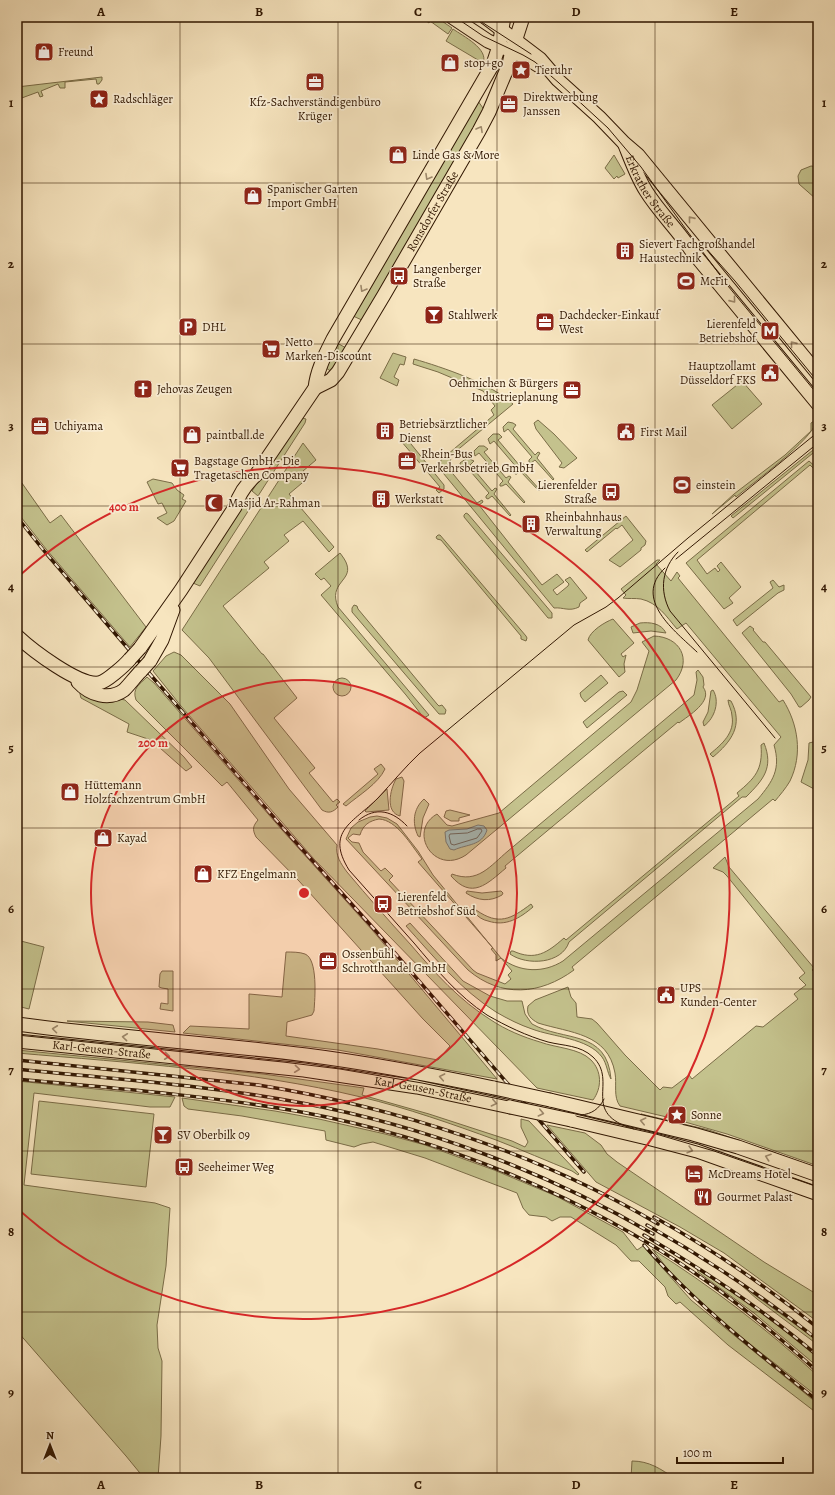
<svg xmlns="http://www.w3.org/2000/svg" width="835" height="1495" viewBox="0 0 835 1495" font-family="Alegreya,serif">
<rect width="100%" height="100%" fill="#f7e5bf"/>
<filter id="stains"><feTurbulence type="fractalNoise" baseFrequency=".005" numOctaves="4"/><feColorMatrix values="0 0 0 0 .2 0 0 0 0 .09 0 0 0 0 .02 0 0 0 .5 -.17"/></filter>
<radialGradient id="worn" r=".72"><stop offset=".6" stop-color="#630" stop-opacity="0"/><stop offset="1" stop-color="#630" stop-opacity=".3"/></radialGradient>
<!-- green -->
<g fill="#c4c28d" stroke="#7a6c47" fill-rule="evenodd">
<polygon points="421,17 436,17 452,28 448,34 430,21 429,23"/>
<path d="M453,29C463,36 489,49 483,63L446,41Z"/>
<polygon points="102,77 102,80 99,84 97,84 96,79 65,82 65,88 60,88 58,84 41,91 43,96 40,97 38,92 19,99 20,104 18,105 17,87"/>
<polygon points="478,101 485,111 364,321 353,316"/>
<polygon points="614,155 625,174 618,178 617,176 614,179 605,168"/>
<polygon points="811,166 818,167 818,199 816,199 799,184 798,176 801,170"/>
<polygon points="337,343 348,349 332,372 326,368"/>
<polygon points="393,353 406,357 404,365 400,364 394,377 399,380 397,386 380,378"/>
<path d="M414,359C442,367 492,384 513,404L449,457L451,460L449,462L452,466L449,469L477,503L482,500L483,502L479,505L542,585L557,574L564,582L553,590L557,595L568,586L569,584L565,580L570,577L587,598L580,603L579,607C569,612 563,607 554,608L439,468L441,460L494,415L491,410L495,406L483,391L438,372L413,364Z"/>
<polygon points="742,381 762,404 732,429 712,405"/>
<polygon points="302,418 306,419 305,423 258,496 252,491 281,447"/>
<polygon points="538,420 554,434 577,458 564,468 559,467 562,463 536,429 534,423"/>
<path d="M814,421H817C810,442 755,481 736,497L735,495L712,514L734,494L785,455L811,431V423Z"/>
<polygon points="508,422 513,423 516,425 513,429 535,455 538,452 540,453 537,458 554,479 553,480 535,460 531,463 529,462 529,460 532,457 508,429 504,432 503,427"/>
<polygon points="493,434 499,434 502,437 498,440 520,466 523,464 526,465 522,470 540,490 539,491 520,471 517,474 515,474 515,472 518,469 494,441 490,444 488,439"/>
<polygon points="404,439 407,439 444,485 444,489 439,493 436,490 440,487 401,441"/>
<path d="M303,443L316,460L303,471L308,478L289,494L334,547L329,552L303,521L284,535L289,541L264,562L269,568L223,606L262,654H263L297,698L274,718L315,768L309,773L333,802L337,799L340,802L336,805L338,807C333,812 329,814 322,810L209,658L182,630Z"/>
<polygon points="479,446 484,446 488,449 484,452 506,478 509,476 511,477 508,482 525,502 524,503 506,484 502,486 500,486 500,484 503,481 479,453 475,456 474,451"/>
<polygon points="818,446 818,449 733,518 731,516"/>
<polygon points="467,458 474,461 470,465 492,491 495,488 497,489 494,494 511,515 510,516 492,496 488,499 486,498 486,496 489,493 465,465 461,468 460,463"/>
<polygon points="809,461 817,468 815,470 810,465 697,560 707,574 715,568 718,572 720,570 717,566 721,562 741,587 729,598 733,603 724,609 686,563"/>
<polygon points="17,476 50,523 61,515 146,627 130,647 46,549 17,512"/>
<polygon points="153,479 172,483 177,490 184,495 182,499 186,501 174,521 167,525 157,518 167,513 162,503 158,504 147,482"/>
<polygon points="247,499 250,499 254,502 200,586 193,583"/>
<polygon points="466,513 468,514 552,613 552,618 548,618 464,517 464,515"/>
<polygon points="626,516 646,541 645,545 641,548 641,550 620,567 609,560 633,540 622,525 617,529 616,528 587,552 585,550"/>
<polygon points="438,535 440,535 526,636 527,638 526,641 521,639 521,636 441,540 437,539 436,537"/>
<path d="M340,553C343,557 346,561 347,565C352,581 328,583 338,607L429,715L424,718L406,695L321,595L331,586L324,578L321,580L315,574Z"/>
<path d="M657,560H660L656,564L671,581L677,572L680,576L678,578L779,702L783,700C798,724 803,754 790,781C786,788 780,795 775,801L773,799L572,967L574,970C540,995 501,998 468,970L346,839L351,828L358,822L370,817L377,816L387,818L397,824L418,851L433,875L501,958C520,973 544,973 563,961L758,799C773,781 781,769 774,745L781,737L686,623L677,629C666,616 658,603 641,599C635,598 628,599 623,598L626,595L621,589ZM379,819C397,820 411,845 422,859L418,862L493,948L491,949L496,955V961L501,958L512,971L508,975L511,979L505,984L477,973L473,970L389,880L393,876L385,868L381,871L363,852L359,843L352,842L348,838L353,834L360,835C363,825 369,821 379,819Z"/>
<polygon points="773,580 779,587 784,585 784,590 778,593 737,626 733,620 773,588 770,582"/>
<polygon points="354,605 357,606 358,609 437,704 439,706 442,705 446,710 445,714 439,714 352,612 352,608"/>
<path d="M613,619L634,643L621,654L623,657L626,655L624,664L625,672L619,677L588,640C590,631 605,622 613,619Z"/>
<path d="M640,623C650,622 661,623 666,633L651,631L633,633L631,627Z"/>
<polygon points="750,626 754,629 753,630 763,642 765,642 811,697 809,700 801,707 799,707 791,694 742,633"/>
<path d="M654,636C680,637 692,659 676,680L466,855C434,876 407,831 437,814L447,825L452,826L499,813L631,702L637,690L649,651L642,642Z"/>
<path d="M174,652L181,655L230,704L289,789L337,845C335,855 341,864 347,872C368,897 389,921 411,945C435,973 459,1000 491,1020C506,1030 523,1037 540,1042C556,1048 579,1048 591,1060C602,1071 602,1088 593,1100L537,1088L314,859L181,706L153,671L166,656Z"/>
<path d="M698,670L703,677L704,685L703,687C714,701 688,716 679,723L678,722L505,866L506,868C487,884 472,900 451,876L452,874C478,884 490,866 508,851L694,695L697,680L696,672Z"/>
<polygon points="601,675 608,683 585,702 581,697 580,693"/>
<path d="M147,677L154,683L282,830L373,931L497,1079L338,1050L183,1033L190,1026L249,1029V994L282,997L286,952C292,952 300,952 305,954C318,959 315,998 314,1011L312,1015L287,1022L286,1036L378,1049L438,1060L450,1046L423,1019L299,881L256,837C252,829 253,826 258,820L227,782L222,786L136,700C132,688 139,685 147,677Z"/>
<circle cx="342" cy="687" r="9"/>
<polygon points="79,690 125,700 184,757 192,767 186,771 151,740 127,732 129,724 81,698"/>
<path d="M713,690C720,701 715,718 704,726L703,722L708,712L711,691Z"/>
<polygon points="623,691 627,695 587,728 583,722 619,692"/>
<path d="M728,700L731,701C744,725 731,742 713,757L710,754C722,744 735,733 732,716C732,710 728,705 728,700Z"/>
<polygon points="813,742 818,743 818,783 816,781 814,783 818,788 816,790 801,782 808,760 809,743"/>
<path d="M764,743C774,768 763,780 746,797H742L569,942C562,964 527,966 510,954L511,951H513C535,961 547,953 564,938L566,940L739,796L737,793C755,778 763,770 761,745Z"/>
<path d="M381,764L385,769C378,784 359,795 346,806L343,804L378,774L374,769Z"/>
<path d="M402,777L404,781L400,816C385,812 390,790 396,779Z"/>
<polygon points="387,789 389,810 366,812 365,811"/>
<path d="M424,799L429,804L423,818L420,837L418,836C412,823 413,809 424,799Z"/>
<polygon points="450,810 470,815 459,818 459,821 451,821 444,817 446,811"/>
<path d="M725,857L729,867L814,968L812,970L816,974L818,972V1166L727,1134L671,1118L620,1106C613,1097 617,1084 615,1073C608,1033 570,1033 538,1023C531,1019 526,1015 528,1006L535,1000L568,987L571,997L576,1003L577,1017L592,1019L597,1023L625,1055L660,1090L663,1087L672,1088L689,1075L692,1079L756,1026L763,1027L798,999L794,994L806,985L799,978L805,973L727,876L723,872L713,868Z"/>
<path d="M467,891L482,893L501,891L503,893L502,895C490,902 478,901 466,893Z"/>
<path d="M531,904L533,907C520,918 506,927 488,921C483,920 478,917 475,913L476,910C499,926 511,919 531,904Z"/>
<path d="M410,923L463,981L490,996L507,1001H522L525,1014L532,1024C564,1042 607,1029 611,1079C607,1072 607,1064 602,1057C588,1038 553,1037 532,1029C520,1025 508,1019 496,1012C461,990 434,957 406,926Z"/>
<polygon points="17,940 44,947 29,1009 17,1006"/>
<polygon points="162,971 173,971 173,1011 160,1009 161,1003 168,1004 168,989 162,988 159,987 160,974"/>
<polygon points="67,1021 148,1022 173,1025 175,1032"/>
<path d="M17,1050L263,1074L364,1088L362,1095L429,1114L512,1141L525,1147L528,1142L521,1127V1119L529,1121L579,1174L578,1175L572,1171C547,1161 522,1150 496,1140C452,1124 407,1108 361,1097C248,1070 132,1063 17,1053Z"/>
<polygon points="17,1081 175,1097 170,1107 150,1107 34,1093 24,1185 155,1203 170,1208 166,1266 157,1325 158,1348 162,1361 161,1436 158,1478 144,1478 126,1456 17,1331"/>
<polygon points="182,1098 275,1111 319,1119 385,1134 425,1145 494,1170 556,1196 623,1232 637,1250 643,1246 691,1300 818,1404 818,1414 728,1345 680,1302 676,1304 668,1296 665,1287 639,1261 631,1261 616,1245 571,1217 560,1217 552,1221 546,1217 529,1215 523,1208 517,1193 425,1158 373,1142 362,1144 354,1147 326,1140 325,1131 242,1116 188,1109 184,1106"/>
<polygon points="39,1101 154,1114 146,1187 31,1174"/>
<polygon points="641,1114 709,1130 818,1168 818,1169"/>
<polygon points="547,1125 585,1133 601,1145 607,1154 617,1162 764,1262 818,1295 818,1322 724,1253 680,1227 596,1182"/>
<path d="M652,1249C712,1287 766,1328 818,1376V1397C769,1358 713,1319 671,1273C664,1265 659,1257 652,1249Z"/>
<path d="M697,1269C740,1296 780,1326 818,1358V1367L754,1313L698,1272Z"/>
<polygon points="741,1285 818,1341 818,1345 757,1299"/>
<path d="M632,1461C649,1461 661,1469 674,1478H631Z"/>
</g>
<!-- water -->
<path fill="#9dbfb5" stroke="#717b6d" d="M478,825L484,826L487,830C482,846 467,844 454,850L450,849L446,842L445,832L449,830L467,829Z"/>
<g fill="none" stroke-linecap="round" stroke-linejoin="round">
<!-- shore -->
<polygon stroke="#666a5b" stroke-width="1" points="478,829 481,829 482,831 477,838 454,845 451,844 449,836 450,834 467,833"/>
<defs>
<g id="major">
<polyline points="452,17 488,41 523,56 539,66"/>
<polyline points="485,17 540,59 558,80 599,117 624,143 638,155 818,374"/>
<path id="s1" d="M625,145C631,160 637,177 646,191C659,212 678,230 691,250L818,404"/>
<path id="s2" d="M315,388L331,380L338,372L384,295L479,131L489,112L509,64L512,51L523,17"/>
<path d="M17,636C32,650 79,686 99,683C106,682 125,665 130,659"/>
<path d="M140,648L181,590L235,507C239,494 246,484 256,475L315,388C317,370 325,355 333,339L493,64L499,46L504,17"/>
<polyline points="150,661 162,640 173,610"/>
<path d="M78,682C90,695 109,701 124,690C130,684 135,677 141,671"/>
<path d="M17,1024C113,1037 210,1043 306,1055C369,1063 432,1075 494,1088"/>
<path id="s3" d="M17,1041L304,1070L417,1087L510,1107"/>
<polyline points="550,1100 693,1134 738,1147 818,1175"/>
<polyline points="571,1120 651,1139 697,1151 818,1194"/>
</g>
</defs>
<!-- major casing -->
<use href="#major" stroke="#301601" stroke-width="15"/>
<!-- major -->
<use href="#major" stroke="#f7e5bf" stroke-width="13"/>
<!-- tram -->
<g stroke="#301601" stroke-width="1">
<polyline points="455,17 483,36 523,55 535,62 559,83 608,128 641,167 685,228 728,286 818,395"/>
<polyline points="474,17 531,54"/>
<polyline points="704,246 735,281 818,382"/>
<path d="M678,552C662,568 659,590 670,611L775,738"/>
<polyline points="676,559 818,443"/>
<path d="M665,568C632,599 675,631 697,652"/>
<path d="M359,820C376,806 393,811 407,826"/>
<polyline points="17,1035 283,1062 340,1069 422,1083 504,1100 656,1134 714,1151 818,1187"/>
<path d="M581,1115C592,1114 599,1109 604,1099"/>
<path d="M634,1129C579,1113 619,1082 593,1057C580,1045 564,1046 548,1042C527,1036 506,1026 487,1015C458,996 436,969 414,943C392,919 371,894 349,870C325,831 353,823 378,798C392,783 405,767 420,753L574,625L606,607L618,598L688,538L818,432"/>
</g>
<defs>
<g id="rail">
<polyline points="17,517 45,552 155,680 284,829 375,930 584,1172"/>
<path d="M17,1060L258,1085C395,1107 538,1153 658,1224"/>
<path d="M17,1069C112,1079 208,1085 302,1103C424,1126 545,1171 653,1234"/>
<path d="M17,1079C110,1088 203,1095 296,1111C445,1138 598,1201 720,1291C754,1316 786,1343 818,1372"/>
<path d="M654,1217C712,1249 767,1287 818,1328"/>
<path d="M647,1225C707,1259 764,1297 818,1340"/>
<path d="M644,1235C705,1271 764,1310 818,1356"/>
<path d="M644,1245C695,1304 757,1352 818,1401"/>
<polyline points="17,1465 21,1478"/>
</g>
</defs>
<!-- rail casing -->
<use href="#rail" stroke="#301601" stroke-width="3.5"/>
<!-- rail -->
<use href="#rail" stroke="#faeed5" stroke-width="2" stroke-dasharray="6" stroke-linecap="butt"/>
<defs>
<g id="major-bridge">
<polyline points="130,659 140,648"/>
<polyline points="141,671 150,661"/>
<polyline points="494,1088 550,1100"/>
<polyline points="510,1107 571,1120"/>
</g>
</defs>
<!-- major-bridge casing -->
<use href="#major-bridge" stroke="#301601" stroke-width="15" stroke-linecap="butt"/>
<!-- major-bridge -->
<use href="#major-bridge" stroke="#f7e5bf" stroke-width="13"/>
</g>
<!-- one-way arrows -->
<defs><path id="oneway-chevron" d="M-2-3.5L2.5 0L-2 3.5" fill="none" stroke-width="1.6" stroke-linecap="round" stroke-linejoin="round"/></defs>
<g stroke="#9d886a">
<use href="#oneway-chevron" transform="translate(480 129) rotate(-61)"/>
<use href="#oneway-chevron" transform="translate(428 177) rotate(120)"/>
<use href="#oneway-chevron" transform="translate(691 219) rotate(-129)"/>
<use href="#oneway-chevron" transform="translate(363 289) rotate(120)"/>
<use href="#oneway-chevron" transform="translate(733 300) rotate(51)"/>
<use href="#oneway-chevron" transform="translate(793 344) rotate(-129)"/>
<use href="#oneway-chevron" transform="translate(55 1029) rotate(-173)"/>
<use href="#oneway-chevron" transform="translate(125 1037) rotate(-174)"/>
<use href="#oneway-chevron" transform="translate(167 1056) rotate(6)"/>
<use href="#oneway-chevron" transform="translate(297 1069) rotate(6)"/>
<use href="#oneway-chevron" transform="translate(442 1077) rotate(-169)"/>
<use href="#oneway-chevron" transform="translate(494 1103) rotate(12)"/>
<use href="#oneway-chevron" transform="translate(541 1113) rotate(13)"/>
<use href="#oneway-chevron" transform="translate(643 1121) rotate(-167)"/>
<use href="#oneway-chevron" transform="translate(690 1150) rotate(16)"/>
<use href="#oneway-chevron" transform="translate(768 1157) rotate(-161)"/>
</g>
<!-- grid -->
<path fill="none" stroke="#301601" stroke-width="1" stroke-opacity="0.55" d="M180,17V1478M338,17V1478M497,17V1478M655,17V1478M17,183H818M17,344H818M17,506H818M17,667H818M17,828H818M17,989H818M17,1151H818M17,1312H818"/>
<!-- distance rings -->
<circle cx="304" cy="893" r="213" fill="#d62828" fill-opacity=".12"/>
<g fill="none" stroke="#d62828" stroke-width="2">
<circle cx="304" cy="893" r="213"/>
<path d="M19 576A426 426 0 1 1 19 1210"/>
</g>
<!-- icons -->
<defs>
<symbol id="shop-square" viewBox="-11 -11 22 22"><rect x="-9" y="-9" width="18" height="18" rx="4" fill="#8f2418" stroke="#faeed5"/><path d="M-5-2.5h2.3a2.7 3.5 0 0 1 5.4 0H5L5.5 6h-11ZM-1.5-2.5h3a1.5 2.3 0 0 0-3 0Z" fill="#fff"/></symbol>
<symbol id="sight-square" viewBox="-11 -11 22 22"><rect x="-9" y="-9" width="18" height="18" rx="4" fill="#8f2418" stroke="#faeed5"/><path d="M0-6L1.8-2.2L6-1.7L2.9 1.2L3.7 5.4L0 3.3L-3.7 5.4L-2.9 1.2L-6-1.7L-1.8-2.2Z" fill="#fff"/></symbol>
<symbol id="office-square" viewBox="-11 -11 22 22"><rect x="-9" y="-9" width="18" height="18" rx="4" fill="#8f2418" stroke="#faeed5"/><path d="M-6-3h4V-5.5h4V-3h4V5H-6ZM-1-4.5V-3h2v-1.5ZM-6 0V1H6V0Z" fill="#fff"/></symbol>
<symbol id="building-square" viewBox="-11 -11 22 22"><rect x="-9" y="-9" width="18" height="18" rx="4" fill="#8f2418" stroke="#faeed5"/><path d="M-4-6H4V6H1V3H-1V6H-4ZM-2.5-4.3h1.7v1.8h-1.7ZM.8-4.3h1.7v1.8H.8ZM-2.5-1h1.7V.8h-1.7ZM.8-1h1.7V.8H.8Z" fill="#fff"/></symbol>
<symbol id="bus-square" viewBox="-11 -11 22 22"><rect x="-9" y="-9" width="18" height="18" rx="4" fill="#8f2418" stroke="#faeed5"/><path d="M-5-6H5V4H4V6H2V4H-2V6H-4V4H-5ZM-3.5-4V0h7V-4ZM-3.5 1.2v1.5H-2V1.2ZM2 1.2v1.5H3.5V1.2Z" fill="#fff"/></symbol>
<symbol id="stadium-square" viewBox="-11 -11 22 22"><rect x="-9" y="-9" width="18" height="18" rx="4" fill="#8f2418" stroke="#faeed5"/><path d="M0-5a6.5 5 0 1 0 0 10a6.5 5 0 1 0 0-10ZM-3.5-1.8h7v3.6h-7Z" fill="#fff"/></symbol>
<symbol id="bar-square" viewBox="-11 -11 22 22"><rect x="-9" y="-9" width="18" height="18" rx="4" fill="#8f2418" stroke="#faeed5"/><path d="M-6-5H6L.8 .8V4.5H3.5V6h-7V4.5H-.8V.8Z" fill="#fff"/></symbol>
<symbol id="parking-square" viewBox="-11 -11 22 22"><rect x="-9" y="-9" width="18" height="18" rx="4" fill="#8f2418" stroke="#faeed5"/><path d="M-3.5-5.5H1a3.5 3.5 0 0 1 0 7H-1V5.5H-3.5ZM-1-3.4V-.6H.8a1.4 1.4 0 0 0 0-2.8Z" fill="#fff"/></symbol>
<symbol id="metro-square" viewBox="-11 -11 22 22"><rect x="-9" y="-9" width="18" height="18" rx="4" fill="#8f2418" stroke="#faeed5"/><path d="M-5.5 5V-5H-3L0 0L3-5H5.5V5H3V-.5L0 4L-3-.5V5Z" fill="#fff"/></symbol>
<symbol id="supermarket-square" viewBox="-11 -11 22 22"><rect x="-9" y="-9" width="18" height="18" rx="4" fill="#8f2418" stroke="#faeed5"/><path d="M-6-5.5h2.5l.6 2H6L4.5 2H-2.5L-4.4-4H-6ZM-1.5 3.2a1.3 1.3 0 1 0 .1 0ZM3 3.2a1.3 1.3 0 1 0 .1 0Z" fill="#fff"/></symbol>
<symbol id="civic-square" viewBox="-11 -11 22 22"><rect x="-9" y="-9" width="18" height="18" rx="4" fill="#8f2418" stroke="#faeed5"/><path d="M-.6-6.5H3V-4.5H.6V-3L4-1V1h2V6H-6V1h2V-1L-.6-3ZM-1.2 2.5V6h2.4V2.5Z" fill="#fff"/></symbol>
<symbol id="church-square" viewBox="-11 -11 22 22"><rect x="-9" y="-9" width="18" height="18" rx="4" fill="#8f2418" stroke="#faeed5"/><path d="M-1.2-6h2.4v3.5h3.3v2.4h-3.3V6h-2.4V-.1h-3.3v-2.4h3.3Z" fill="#fff"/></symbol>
<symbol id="mosque-square" viewBox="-11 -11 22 22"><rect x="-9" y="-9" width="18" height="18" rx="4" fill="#8f2418" stroke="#faeed5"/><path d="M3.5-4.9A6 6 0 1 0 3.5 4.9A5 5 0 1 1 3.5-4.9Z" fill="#fff"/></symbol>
<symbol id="hotel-square" viewBox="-11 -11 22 22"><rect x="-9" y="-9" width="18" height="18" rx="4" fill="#8f2418" stroke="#faeed5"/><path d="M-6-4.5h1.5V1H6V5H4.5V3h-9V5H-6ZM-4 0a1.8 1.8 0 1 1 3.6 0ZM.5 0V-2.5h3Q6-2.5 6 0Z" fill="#fff"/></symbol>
<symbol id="restaurant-square" viewBox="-11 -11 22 22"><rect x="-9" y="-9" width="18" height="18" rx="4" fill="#8f2418" stroke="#faeed5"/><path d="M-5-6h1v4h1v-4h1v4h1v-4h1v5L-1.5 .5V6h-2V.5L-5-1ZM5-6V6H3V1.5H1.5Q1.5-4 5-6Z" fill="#fff"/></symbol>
</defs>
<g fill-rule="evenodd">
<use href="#shop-square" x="33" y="41" width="22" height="22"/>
<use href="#shop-square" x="439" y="52" width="22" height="22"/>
<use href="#sight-square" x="510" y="59" width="22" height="22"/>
<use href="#office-square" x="304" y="71" width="22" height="22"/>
<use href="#sight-square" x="88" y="88" width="22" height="22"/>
<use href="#office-square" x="498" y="93" width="22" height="22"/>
<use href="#shop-square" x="387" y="144" width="22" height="22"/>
<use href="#shop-square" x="242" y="185" width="22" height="22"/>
<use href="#building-square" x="614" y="240" width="22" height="22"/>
<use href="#bus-square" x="388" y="265" width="22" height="22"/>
<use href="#stadium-square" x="675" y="270" width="22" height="22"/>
<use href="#bar-square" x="423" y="304" width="22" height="22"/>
<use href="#office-square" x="534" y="311" width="22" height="22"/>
<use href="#parking-square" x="177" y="316" width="22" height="22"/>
<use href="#metro-square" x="759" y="320" width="22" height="22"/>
<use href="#supermarket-square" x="260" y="338" width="22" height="22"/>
<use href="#civic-square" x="759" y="362" width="22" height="22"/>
<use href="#church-square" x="132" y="378" width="22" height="22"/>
<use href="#office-square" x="561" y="379" width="22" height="22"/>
<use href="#office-square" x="29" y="415" width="22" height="22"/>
<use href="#building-square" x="374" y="420" width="22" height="22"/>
<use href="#civic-square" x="615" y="421" width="22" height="22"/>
<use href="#shop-square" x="181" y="424" width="22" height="22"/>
<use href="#office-square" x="396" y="450" width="22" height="22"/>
<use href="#supermarket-square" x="169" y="457" width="22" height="22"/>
<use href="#stadium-square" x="671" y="474" width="22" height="22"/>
<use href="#bus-square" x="600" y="481" width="22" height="22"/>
<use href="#building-square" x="370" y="488" width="22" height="22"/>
<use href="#mosque-square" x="203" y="492" width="22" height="22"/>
<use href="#building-square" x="520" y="513" width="22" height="22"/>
<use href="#shop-square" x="59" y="781" width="22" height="22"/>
<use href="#shop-square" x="92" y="827" width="22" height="22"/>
<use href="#shop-square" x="192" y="863" width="22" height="22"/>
<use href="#bus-square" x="372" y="893" width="22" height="22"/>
<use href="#office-square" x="317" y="950" width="22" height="22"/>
<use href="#civic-square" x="655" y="984" width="22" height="22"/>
<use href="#sight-square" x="666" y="1104" width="22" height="22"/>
<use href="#bar-square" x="152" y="1124" width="22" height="22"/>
<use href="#bus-square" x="173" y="1156" width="22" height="22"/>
<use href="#hotel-square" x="683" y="1163" width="22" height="22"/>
<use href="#restaurant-square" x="692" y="1186" width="22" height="22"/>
</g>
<g text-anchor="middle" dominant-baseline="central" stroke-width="3.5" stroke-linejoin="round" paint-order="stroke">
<!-- poi labels -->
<g font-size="12" fill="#301601" stroke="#faeed5" text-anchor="start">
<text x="58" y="52">Freund</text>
<text x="464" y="63">stop+go</text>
<text x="535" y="70">Tieruhr</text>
<text x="523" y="97">Direktwerbung<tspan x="523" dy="14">Janssen</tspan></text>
<text x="113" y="99">Radschläger</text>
<text x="315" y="102" text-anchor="middle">Kfz-Sachverständigenbüro<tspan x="315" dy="14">Krüger</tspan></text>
<text x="412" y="155">Linde Gas &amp; More</text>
<text x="267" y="189">Spanischer Garten<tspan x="267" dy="14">Import GmbH</tspan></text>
<text x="639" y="244">Sievert Fachgroßhandel<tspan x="639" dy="14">Haustechnik</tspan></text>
<text x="413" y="269">Langenberger<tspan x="413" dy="14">Straße</tspan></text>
<text x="700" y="281">McFit</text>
<text x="448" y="315">Stahlwerk</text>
<text x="559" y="315">Dachdecker-Einkauf<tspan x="559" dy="14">West</tspan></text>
<text x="756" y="324" text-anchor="end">Lierenfeld<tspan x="756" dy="14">Betriebshof</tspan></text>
<text x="202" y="327">DHL</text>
<text x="285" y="342">Netto<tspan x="285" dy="14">Marken-Discount</tspan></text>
<text x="756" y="366" text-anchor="end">Hauptzollamt<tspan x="756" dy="14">Düsseldorf FKS</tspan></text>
<text x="558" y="383" text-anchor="end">Oehmichen &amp; Bürgers<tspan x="558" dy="14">Industrieplanung</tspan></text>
<text x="157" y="389">Jehovas Zeugen</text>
<text x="399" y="424">Betriebsärztlicher<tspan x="399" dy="14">Dienst</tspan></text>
<text x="54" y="426">Uchiyama</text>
<text x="640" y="432">First Mail</text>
<text x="206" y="435">paintball.de</text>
<text x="421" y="454">Rhein-Bus<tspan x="421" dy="14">Verkehrsbetrieb GmbH</tspan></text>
<text x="194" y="461">Bagstage GmbH - Die<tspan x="194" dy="14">Tragetaschen Company</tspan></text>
<text x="597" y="485" text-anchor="end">Lierenfelder<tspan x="597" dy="14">Straße</tspan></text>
<text x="696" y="485">einstein</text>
<text x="395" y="499">Werkstatt</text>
<text x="228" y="503">Masjid Ar-Rahman</text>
<text x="545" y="517">Rheinbahnhaus<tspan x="545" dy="14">Verwaltung</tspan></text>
<text x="84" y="785">Hüttemann<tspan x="84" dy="14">Holzfachzentrum GmbH</tspan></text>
<text x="117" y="838">Kayad</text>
<text x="217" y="874">KFZ Engelmann</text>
<text x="397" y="897">Lierenfeld<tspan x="397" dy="14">Betriebshof Süd</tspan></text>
<text x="342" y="954">Ossenbühl<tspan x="342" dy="14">Schrotthandel GmbH</tspan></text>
<text x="680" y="988">UPS<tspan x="680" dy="14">Kunden-Center</tspan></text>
<text x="691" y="1115">Sonne</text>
<text x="177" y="1135">SV Oberbilk 09</text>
<text x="198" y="1167">Seeheimer Weg</text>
<text x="708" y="1174">McDreams Hotel</text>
<text x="717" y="1197">Gourmet Palast</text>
</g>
<!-- street labels -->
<g font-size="12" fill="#301601" stroke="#faeed5">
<text stroke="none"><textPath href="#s1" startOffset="53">Erkrather Straße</textPath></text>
<text stroke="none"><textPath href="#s2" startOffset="215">Ronsdorfer Straße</textPath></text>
<text stroke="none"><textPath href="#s3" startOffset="85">Karl-Geusen-Straße</textPath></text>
<text stroke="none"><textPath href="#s3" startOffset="409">Karl-Geusen-Straße</textPath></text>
</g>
</g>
<circle cx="304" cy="893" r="6" fill="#d62828" stroke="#faeed5" stroke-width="2"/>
<g font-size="12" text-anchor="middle" font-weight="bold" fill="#d62828" stroke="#faeed5" stroke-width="3.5" stroke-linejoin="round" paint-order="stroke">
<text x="124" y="511">400 m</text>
<text x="153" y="747">200 m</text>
</g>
<!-- margin -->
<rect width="835" height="1495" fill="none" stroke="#f7e5bf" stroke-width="44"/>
<!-- north arrow -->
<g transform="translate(50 1445)" stroke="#faeed5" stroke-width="3" paint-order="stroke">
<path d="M0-3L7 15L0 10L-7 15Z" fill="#301601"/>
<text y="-6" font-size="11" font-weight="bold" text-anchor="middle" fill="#301601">N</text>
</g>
<!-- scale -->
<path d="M677 1457v6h106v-6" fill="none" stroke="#301601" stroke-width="2"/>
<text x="683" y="1457" font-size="12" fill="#301601" stroke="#faeed5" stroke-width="3" paint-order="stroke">100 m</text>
<rect x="22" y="22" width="791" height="1451" fill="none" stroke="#301601" stroke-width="1.5"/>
<g font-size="13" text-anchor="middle" font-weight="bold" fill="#301601">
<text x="101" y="16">A</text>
<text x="259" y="16">B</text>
<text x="418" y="16">C</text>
<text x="576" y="16">D</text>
<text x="734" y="16">E</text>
<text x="11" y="107">1</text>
<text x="824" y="107">1</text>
<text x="11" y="268">2</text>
<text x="824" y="268">2</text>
<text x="11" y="430">3</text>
<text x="824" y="430">3</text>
<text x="11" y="591">4</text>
<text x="824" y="591">4</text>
<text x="11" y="752">5</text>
<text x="824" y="752">5</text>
<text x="11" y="913">6</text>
<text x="824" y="913">6</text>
<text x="11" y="1074">7</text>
<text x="824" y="1074">7</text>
<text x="11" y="1236">8</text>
<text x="824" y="1236">8</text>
<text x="11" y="1397">9</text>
<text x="824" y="1397">9</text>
<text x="101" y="1489">A</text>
<text x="259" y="1489">B</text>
<text x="418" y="1489">C</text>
<text x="576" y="1489">D</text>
<text x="734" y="1489">E</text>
</g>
<rect width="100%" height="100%" filter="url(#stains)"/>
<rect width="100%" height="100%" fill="url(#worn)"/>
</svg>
